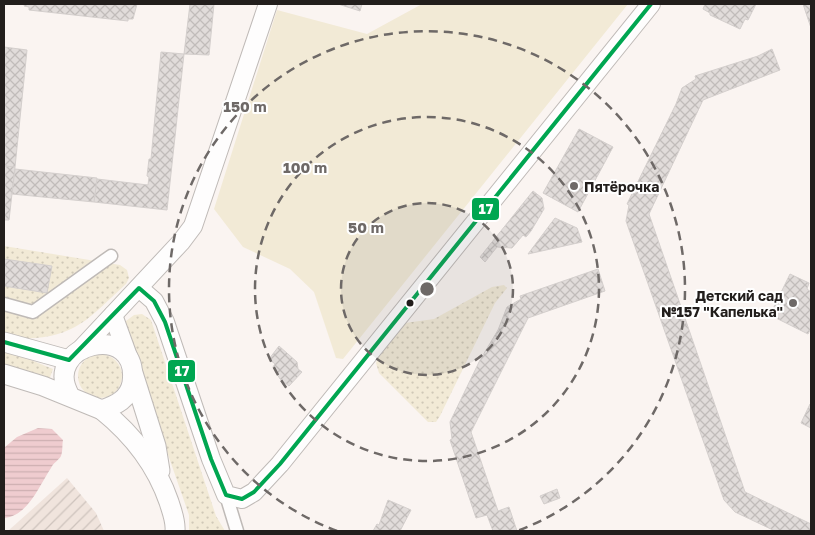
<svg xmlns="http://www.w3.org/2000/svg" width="815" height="535" viewBox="0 0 815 535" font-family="'Golos Text',sans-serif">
<defs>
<pattern id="industrial-furrows" width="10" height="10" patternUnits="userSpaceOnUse" patternTransform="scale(1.25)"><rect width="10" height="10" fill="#f0e4dd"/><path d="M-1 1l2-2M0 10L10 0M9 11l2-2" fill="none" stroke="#cec3bd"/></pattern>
<pattern id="grass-dots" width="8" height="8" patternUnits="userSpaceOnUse" patternTransform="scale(1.25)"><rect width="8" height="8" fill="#f2ead6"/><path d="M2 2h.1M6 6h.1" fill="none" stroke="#cfc8b7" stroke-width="1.8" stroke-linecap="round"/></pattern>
<pattern id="water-rules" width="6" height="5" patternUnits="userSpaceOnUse" patternTransform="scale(1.25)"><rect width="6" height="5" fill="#efcccf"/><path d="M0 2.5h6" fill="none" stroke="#cdafb1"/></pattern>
<pattern id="building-cross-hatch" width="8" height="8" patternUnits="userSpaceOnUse" patternTransform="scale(1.25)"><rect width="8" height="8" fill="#e1dcda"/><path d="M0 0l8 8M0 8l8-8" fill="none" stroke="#c1bcba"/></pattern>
</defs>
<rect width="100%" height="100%" fill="#faf4f1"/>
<!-- industrial -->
<polygon fill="url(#industrial-furrows)" points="67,478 96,513 104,531 8,531"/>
<!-- grass -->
<g fill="url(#grass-dots)">
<path d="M4,246L120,265L127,270L129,278L126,284C95,312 79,335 35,338C23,339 15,340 4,336Z"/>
<polygon points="504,285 507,288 495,303 440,416 436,422 428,422 379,373 376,363 378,358 405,323 434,319 492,287"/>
<polygon points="142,314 151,320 216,516 225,531 189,531 189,515 124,328 126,321 134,315"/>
<polygon points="4,349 53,369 49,380 4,370"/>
<circle cx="100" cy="376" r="22"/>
</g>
<!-- park -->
<polygon fill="#f2ead6" points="422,4 628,4 343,359 336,358 314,292 290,269 243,247 214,209 277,10 367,34"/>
<!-- water -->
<path fill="url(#water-rules)" d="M38,428L52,429L63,440C62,444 63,451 61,456C59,460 53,463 51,468C39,486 28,516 4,518L5,447L17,437Z"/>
<!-- building -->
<g fill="url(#building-cross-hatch)" stroke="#d4cfcd">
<polygon points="25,4 137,4 133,19 128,19 128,21 29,10 29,7 24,6"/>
<polygon points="190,4 214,4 209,55 184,54"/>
<polygon points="338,4 362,4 360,11"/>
<polygon points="705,4 756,4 748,20 745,19 740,29 710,15 710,13 703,9"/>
<polygon points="803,4 811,4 811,28"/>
<polygon points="4,47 27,50 15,167 4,166"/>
<polygon points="772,49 780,70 703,100 649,214 745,492 811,524 811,531 775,531 735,512 724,500 626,221 629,205 627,204 676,104 682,88 696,79 695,76 758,56"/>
<polygon points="161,52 184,54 167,210 94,202 97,179 148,185 149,177 147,176 149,159 151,159"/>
<polygon points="579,129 613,147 578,212 543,193"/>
<polygon points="4,166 15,167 9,220 4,220"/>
<polygon points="15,169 97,178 94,202 12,194"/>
<polygon points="533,191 542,198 544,209 531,231 526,237 523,235 512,248 497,247 485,262 480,257"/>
<polygon points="555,218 577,228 582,242 528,254"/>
<polygon points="4,259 52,266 47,293 4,286"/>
<polygon points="598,269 605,291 528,318 471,432 498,511 509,507 517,531 493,531 487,515 476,518 450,440 452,439 450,422 480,360 498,330 507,307 521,299 520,296"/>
<polygon points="790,274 809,283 807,289 811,292 811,328 808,334 770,315"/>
<polygon points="279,346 297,362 298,369 302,372 289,386 280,379 273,367 275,364 269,359"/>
<polygon points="810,404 811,405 811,428 801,423"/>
<polygon points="557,489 560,498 544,504 540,496"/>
<polygon points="388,500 411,510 400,531 373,531 377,524 379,525"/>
</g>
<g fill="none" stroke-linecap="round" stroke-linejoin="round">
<defs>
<g id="street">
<polyline points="4,304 33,312 111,256"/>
<polyline points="226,495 237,531"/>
</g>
<g id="secondary">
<polyline points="139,288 154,301 165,322 211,459 226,495 242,499 254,492 280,464 651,4"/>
<polyline points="113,315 129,359"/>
<polyline points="82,348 181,242 193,226 268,4"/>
</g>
<g id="primary">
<polyline points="4,342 69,360"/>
<polyline points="133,373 156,446 160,471"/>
<path d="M4,374L43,386L102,410C116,405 129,399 132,383C141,319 39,343 70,396"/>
<path d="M102,410C133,435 156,464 169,502C172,512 176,521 175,531"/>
</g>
</defs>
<!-- street casing -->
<use href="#street" stroke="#bfbab7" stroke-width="15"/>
<!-- secondary casing -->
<use href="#secondary" stroke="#bfbab7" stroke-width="20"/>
<!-- primary casing -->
<use href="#primary" stroke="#bfbab7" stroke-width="21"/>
<!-- street -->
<use href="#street" stroke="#fefdfd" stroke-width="12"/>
<!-- secondary -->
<use href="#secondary" stroke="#fefdfd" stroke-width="18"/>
<!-- primary -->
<use href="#primary" stroke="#fefdfd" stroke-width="19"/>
<defs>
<polyline id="bus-1" points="4,342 69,360 139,288 154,301 165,322 211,459 226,495 242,499 254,492 280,464 651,4"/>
</defs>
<!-- bus-1 casing -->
<use href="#bus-1" stroke="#fff" stroke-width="8"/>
<!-- bus-1 -->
<use href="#bus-1" stroke="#00a651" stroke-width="4"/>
</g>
<!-- distance rings -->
<circle cx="427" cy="289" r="86" fill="#6e6967" fill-opacity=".12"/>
<g fill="none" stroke="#6e6967" stroke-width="2.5" stroke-dasharray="9 6">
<circle cx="427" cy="289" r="86"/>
<circle cx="427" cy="289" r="172"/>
<path d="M337 531A258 258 0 1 1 517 531"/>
</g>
<!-- markers -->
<g fill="#6e6967" stroke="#fff" stroke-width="2">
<circle cx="574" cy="186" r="5"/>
<circle cx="793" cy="303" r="5"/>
</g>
<circle fill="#221e1c" stroke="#fff" stroke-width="2" cx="410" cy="303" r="4.5"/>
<g text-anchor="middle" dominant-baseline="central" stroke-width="4" stroke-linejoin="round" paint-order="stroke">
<!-- poi labels -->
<g font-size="14" font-weight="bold" fill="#221e1c" stroke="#fff" text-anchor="start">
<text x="584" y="186">Пятёрочка</text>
<text x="783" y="295" text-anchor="end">Детский сад<tspan x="783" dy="16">№157 "Капелька"</tspan></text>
</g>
</g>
<circle cx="427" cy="289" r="8" fill="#6e6967" stroke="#fff" stroke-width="2.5"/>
<g font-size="15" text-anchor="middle" font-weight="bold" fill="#6e6967" stroke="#fff" stroke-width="4" stroke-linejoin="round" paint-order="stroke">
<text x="245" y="112">150 m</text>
<text x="305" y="173">100 m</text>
<text x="366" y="233">50 m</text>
</g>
<g stroke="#fff" stroke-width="2">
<rect x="471" y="197" width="29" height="24" rx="5" fill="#00a651"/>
<rect x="167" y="359" width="29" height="24" rx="5" fill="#00a651"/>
</g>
<g font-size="14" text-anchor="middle" font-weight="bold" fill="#fff">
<text x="486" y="214">17</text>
<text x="182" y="376">17</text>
</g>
<!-- border -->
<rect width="815" height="535" fill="none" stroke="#221e1c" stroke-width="10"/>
</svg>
